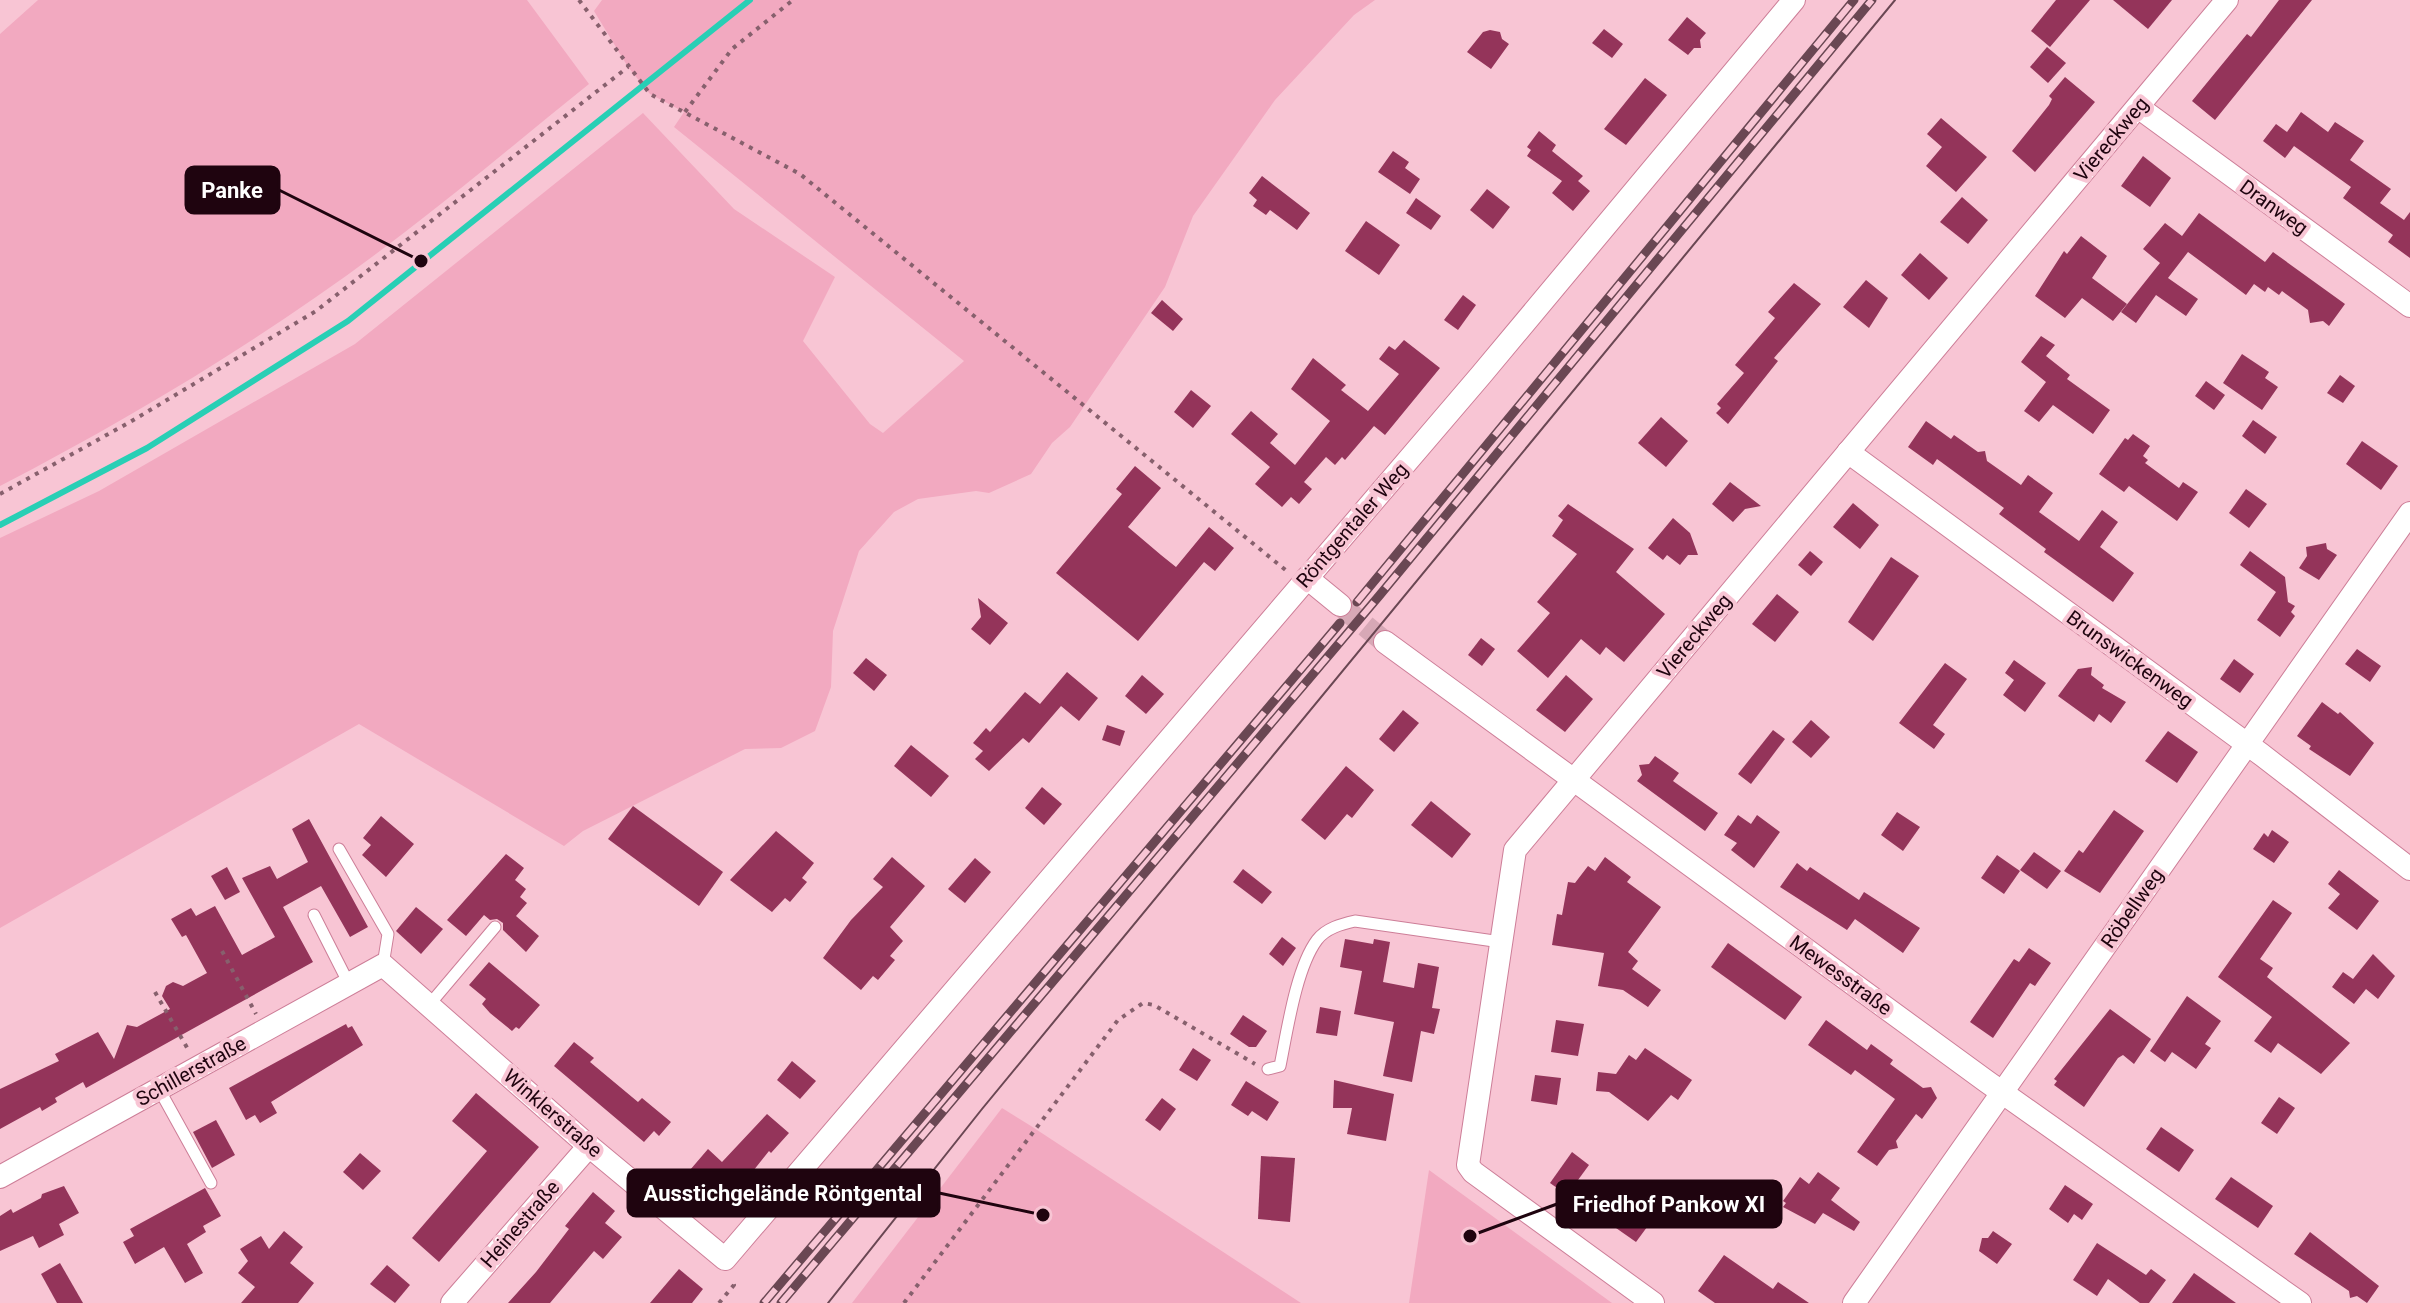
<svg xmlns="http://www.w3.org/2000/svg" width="2410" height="1303" viewBox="0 0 2410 1303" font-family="Roboto,sans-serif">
<rect width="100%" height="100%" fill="#f8c5d4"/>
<!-- green -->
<g fill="#f2a9c0">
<path d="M38,0H527L589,84C528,133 468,184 405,232C279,329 141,413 0,486V34Z"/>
<polygon points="602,0 1375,0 1354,15 1275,100 1193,216 1165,287 1070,427 1052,443 1031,474 989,493 976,491 918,499 894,512 859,551 833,631 831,687 815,731 781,748 745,749 583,831 564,846 359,724 0,928 0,538 99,491 355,344 643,113 734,209 835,277 803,341 870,424 883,433 964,361 674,127 684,112 650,94 628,67 594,11"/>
<polygon points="1002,1108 1031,1126 1301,1303 852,1303"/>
<polygon points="1429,1170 1612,1303 1409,1303"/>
</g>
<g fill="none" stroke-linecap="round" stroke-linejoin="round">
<!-- stream -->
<polyline stroke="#28cfb5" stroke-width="6" points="0,525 147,448 348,321 750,0"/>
</g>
<!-- building -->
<g fill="#94345a">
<polygon points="2056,0 2090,0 2050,47 2031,31"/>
<polygon points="2113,0 2172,0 2148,29"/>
<polygon points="2279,0 2312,0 2215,120 2192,101 2247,34 2251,37"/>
<polygon points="1687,17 1706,33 1700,40 1701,48 1694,48 1688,55 1668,40"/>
<polygon points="1604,29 1623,44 1612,58 1592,43"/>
<polygon points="1490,30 1500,32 1502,39 1509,44 1491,69 1467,52 1483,32"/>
<polygon points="2047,47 2066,63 2048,83 2030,67"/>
<polygon points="2065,77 2095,102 2035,172 2012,151 2049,105 2052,99 2049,96"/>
<polygon points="1645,78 1667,95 1626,145 1604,129"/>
<polygon points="2301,112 2328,132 2335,122 2364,141 2350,160 2391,189 2380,203 2404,220 2410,212 2410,258 2388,242 2393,235 2343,198 2351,187 2294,146 2285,158 2263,141 2276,124 2287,132"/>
<polygon points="1941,118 1987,157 1956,192 1926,166 1942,147 1927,134"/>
<polygon points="1539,131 1556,145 1552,151 1583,176 1578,181 1590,191 1573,211 1552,193 1562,181 1527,156 1531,150 1527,147"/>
<polygon points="1393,151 1409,162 1405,168 1420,179 1410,194 1378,172"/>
<polygon points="2143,156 2171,178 2150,207 2121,186"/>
<polygon points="1262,176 1310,213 1297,230 1270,210 1266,215 1253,206 1257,200 1249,193"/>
<polygon points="1487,189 1510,207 1493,229 1470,210"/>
<polygon points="1962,197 1988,220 1968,244 1940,222"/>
<polygon points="1416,198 1441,216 1431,230 1406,213"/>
<polygon points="2199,213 2265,262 2273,252 2345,304 2329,326 2323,321 2310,323 2308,310 2282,291 2279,295 2268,287 2265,292 2254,284 2246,295 2188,252 2168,278 2198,299 2186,316 2156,295 2136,323 2121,312 2160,263 2143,249 2165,223 2182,236"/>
<polygon points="1366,221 1400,245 1379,275 1345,251"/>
<polygon points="2081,236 2107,256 2092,278 2127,304 2113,321 2082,298 2065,318 2035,296 2064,251 2067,254"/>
<polygon points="1920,253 1948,278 1929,300 1901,275"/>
<polygon points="1866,280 1888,298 1869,328 1843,307"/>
<polygon points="1794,283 1821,304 1774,358 1778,361 1728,424 1716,413 1721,408 1717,404 1744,373 1735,365 1775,318 1768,312"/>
<polygon points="1463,295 1476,305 1458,330 1444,320"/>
<polygon points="1162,300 1183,319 1173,331 1151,313"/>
<polygon points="2041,336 2055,345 2046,356 2070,375 2067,379 2110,410 2093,434 2053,405 2039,422 2024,411 2046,382 2021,362"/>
<polygon points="1404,340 1440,368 1385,435 1374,426 1345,460 1342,457 1335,465 1326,457 1304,482 1312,489 1299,504 1291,497 1282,507 1255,484 1270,467 1231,434 1251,411 1278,434 1270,443 1295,465 1330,421 1291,389 1313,358 1346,385 1341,390 1368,411 1399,374 1379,359 1389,346 1395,350"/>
<polygon points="2242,354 2269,372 2265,378 2278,387 2262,410 2223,383"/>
<polygon points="2340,375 2355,386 2343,403 2327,393"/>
<polygon points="2206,381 2225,395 2214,410 2195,396"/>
<polygon points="1191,390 1211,406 1193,428 1174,412"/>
<polygon points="1661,417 1688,441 1666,467 1638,443"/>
<polygon points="2253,420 2277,437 2265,454 2242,436"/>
<polygon points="1926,421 1951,439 1954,435 1978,452 1985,451 1987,461 2021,485 2028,475 2053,493 2039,512 2079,541 2102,510 2118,522 2100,547 2134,573 2113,602 2044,552 2046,549 1999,514 2004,508 1937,459 1933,465 1908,447"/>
<polygon points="2133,434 2150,446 2143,456 2148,460 2145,463 2179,488 2183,482 2198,492 2177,521 2129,486 2124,492 2099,474 2125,438 2128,440"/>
<polygon points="2362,441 2398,466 2381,490 2346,464"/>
<polygon points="1135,466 1161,488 1128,527 1161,555 1176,567 1209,527 1234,548 1215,571 1204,562 1138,641 1056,573 1122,494 1116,489"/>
<polygon points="1730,482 1761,506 1745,509 1733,522 1712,504"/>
<polygon points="2246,489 2267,504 2249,528 2229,513"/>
<polygon points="1853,503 1879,525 1860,549 1833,527"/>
<polygon points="1568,504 1634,549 1616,572 1665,614 1624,662 1606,647 1600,655 1581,639 1548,678 1517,651 1550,613 1537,602 1577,554 1552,536 1563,520 1558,516"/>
<polygon points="1673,518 1690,533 1698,555 1688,555 1680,565 1667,555 1663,560 1648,548"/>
<polygon points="2326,543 2327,549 2337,555 2319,580 2299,568 2307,556 2306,547"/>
<polygon points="1810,551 1823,562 1811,576 1798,565"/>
<polygon points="2250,551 2285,577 2288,602 2295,606 2291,612 2295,616 2280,637 2257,620 2276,592 2240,565"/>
<polygon points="1891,557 1919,576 1873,641 1848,622"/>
<polygon points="1777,594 1799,612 1775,642 1752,624"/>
<polygon points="978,598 1008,623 990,645 971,629 981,617"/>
<polygon points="1481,638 1495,649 1482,666 1468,655"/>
<polygon points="2357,649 2381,666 2370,682 2345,664"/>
<polygon points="866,658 887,675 874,691 853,673"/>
<polygon points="2234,659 2254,674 2240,693 2220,679"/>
<polygon points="2014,660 2046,683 2025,712 2003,695 2014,680 2005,673"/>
<polygon points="1945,663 1967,679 1933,725 1945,734 1934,749 1899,723"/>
<polygon points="2092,667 2091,675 2104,685 2102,688 2126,702 2111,723 2099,714 2094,722 2058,696 2078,669"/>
<polygon points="1067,672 1098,698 1079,721 1061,706 1029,743 1023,738 989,771 975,759 983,751 973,743 986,728 990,732 1025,692 1040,704"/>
<polygon points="1142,675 1164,694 1146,714 1125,696"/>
<polygon points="1566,675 1593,699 1565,732 1536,710"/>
<polygon points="2322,702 2338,714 2340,712 2374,743 2350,776 2309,749 2311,746 2297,736"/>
<polygon points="1403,710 1419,723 1394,752 1379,739"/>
<polygon points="1811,720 1830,737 1811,758 1792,742"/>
<polygon points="1107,725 1125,731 1120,746 1102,740"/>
<polygon points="1773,730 1785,739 1751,784 1738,774"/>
<polygon points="2168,731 2198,752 2177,783 2145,761"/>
<polygon points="911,745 949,776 931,797 894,766"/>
<polygon points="1655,756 1679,773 1673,781 1718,813 1705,831 1637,781 1642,775 1639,765 1649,764"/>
<polygon points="1346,766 1374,790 1352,818 1347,814 1325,840 1301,820"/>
<polygon points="1042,787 1062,804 1044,825 1025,808"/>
<polygon points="1431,801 1471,834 1452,858 1411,825"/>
<polygon points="633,806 723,872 699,906 608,839"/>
<polygon points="2114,810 2144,831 2100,893 2064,871 2079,850 2083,853"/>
<polygon points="1897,812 1920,827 1903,851 1881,835"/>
<polygon points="1738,815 1751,824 1757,815 1780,832 1754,868 1731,850 1737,843 1724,835"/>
<polygon points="381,816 414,844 386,877 362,855 371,845 363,838"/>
<polygon points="309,819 368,927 350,937 321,886 283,907 313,962 86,1088 83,1082 55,1098 57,1102 42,1111 40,1107 0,1129 0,1089 59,1061 55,1054 98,1032 114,1059 127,1025 137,1027 170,1009 162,996 166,986 173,982 183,986 207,973 186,935 182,937 171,919 191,908 196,916 215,906 242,955 275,937 242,878 270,866 277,879 308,862 292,829"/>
<polygon points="2272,830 2289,842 2274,863 2253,849 2264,833 2268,837"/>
<polygon points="776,831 814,863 802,878 807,882 790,902 785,898 772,912 730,880"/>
<polygon points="2034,852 2061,871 2047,889 2020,870"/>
<polygon points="506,854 524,868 515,880 526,889 520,897 527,903 516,916 539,936 526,952 503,930 503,923 497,919 490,920 484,915 466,936 447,920"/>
<polygon points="1997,855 2020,871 2004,894 1981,878"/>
<polygon points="892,857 925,886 890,927 903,941 890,956 895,960 878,980 873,976 861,990 823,958 851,920 883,887 873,879"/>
<polygon points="1605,857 1631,877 1627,882 1661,907 1628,952 1638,961 1632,969 1661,990 1648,1007 1623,990 1598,986 1604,953 1552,945 1557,914 1562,915 1568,882 1575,883 1588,866 1595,871"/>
<polygon points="975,858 991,872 965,903 948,889"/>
<polygon points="1797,863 1807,871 1810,867 1859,900 1864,892 1920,928 1903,953 1855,919 1847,930 1780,887"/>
<polygon points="227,867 240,892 225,900 211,876"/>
<polygon points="1243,869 1272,892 1262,904 1233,882"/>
<polygon points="2339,870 2379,901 2357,930 2328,908 2340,894 2328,884"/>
<polygon points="2273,900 2292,913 2260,959 2273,968 2267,977 2350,1043 2321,1074 2278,1043 2271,1053 2254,1041 2272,1017 2218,977"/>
<polygon points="416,907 443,929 421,954 396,931"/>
<polygon points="1282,937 1296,948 1283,966 1269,954"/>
<polygon points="1345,939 1373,944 1374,939 1390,942 1383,982 1414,988 1418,963 1439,967 1432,1008 1440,1009 1434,1034 1421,1031 1412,1082 1383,1076 1394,1022 1354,1014 1362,971 1340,967"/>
<polygon points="1728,943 1802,997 1785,1020 1711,967"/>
<polygon points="2029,948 2051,963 2035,986 2030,983 1993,1038 1970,1022 2014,959 2019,962"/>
<polygon points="2373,954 2395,976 2378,999 2366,989 2354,1004 2332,987 2343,972 2353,979"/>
<polygon points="489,962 540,1005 519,1029 516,1027 512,1031 490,1013 482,1004 486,999 469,985"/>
<polygon points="2187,996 2221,1021 2205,1044 2211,1048 2196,1069 2172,1052 2165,1062 2150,1051"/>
<polygon points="1320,1007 1341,1011 1337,1036 1316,1033"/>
<polygon points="2110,1009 2151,1039 2134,1064 2123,1055 2118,1058 2084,1107 2054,1085 2057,1081 2054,1079"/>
<polygon points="1243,1015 1267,1031 1256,1047 1249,1047 1230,1034"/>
<polygon points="1556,1020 1584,1024 1578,1056 1551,1052"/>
<polygon points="1826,1020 1867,1050 1871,1044 1893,1060 1890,1064 1923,1088 1931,1087 1937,1098 1922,1119 1916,1114 1896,1141 1898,1148 1889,1150 1877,1166 1857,1152 1895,1099 1855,1070 1851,1075 1808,1045"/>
<polygon points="346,1024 348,1028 352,1026 363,1045 271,1102 277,1113 260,1123 255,1115 246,1120 229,1088"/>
<polygon points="574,1042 594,1058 590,1062 638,1102 642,1098 671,1122 659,1136 654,1131 644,1142 554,1066"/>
<polygon points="1193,1048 1211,1060 1197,1081 1179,1070"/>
<polygon points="1645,1048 1692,1080 1678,1100 1671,1095 1648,1121 1609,1092 1596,1091 1598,1072 1616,1074 1629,1055 1636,1060"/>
<polygon points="792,1061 816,1081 800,1099 777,1080"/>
<polygon points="1535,1075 1561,1078 1557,1105 1531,1101"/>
<polygon points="1334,1080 1394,1094 1386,1141 1347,1134 1352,1108 1333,1108"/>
<polygon points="1246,1081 1279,1102 1267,1121 1252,1111 1248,1116 1231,1105"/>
<polygon points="476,1093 539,1147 439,1262 412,1238 487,1151 452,1121"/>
<polygon points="2279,1097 2295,1108 2277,1134 2261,1123"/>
<polygon points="1162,1098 1176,1109 1160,1131 1145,1120"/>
<polygon points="767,1114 789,1133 771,1153 769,1151 722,1210 684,1177 708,1149 722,1162"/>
<polygon points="216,1120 235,1155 212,1168 193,1132"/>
<polygon points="2161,1127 2194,1150 2179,1172 2146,1149"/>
<polygon points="1572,1152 1589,1165 1567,1195 1550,1183"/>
<polygon points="360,1153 381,1171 363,1190 343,1172"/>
<polygon points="1261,1156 1295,1158 1290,1222 1258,1219"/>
<polygon points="1818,1172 1840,1188 1831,1200 1860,1222 1854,1231 1823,1213 1815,1224 1783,1207 1786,1203 1783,1201 1800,1177 1809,1184"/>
<polygon points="2231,1177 2273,1206 2258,1228 2215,1199"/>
<polygon points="2065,1185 2093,1204 2082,1220 2074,1214 2068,1223 2049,1209"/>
<polygon points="64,1186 79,1213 59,1224 64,1235 39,1248 33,1236 0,1251 0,1216 11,1209 13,1213 41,1198 42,1194"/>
<polygon points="205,1188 221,1216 203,1226 206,1232 187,1244 203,1273 185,1283 164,1247 135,1264 123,1242 134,1236 130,1229"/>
<polygon points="593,1192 615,1211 605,1223 622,1237 603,1259 594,1251 550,1303 508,1303 536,1272 569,1229 565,1226"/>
<polygon points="1621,1201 1650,1223 1636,1242 1606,1221"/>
<polygon points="284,1231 303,1247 290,1263 314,1283 298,1303 241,1303 255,1287 238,1273 248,1261 240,1249 261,1236 269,1249"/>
<polygon points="1993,1231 2012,1244 1997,1264 1979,1251 1982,1238 1988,1238"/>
<polygon points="2310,1232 2379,1286 2367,1303 2357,1296 2350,1298 2349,1291 2294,1254"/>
<polygon points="2097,1243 2146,1275 2151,1269 2166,1280 2149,1303 2140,1303 2108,1279 2097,1296 2073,1280"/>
<polygon points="1724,1255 1773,1289 1778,1282 1809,1303 1715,1303 1698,1291"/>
<polygon points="60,1263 83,1303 57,1303 41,1274"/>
<polygon points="387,1265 410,1285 395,1303 370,1284"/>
<polygon points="679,1269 703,1289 692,1303 650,1303"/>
<polygon points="2194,1273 2236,1303 2172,1303"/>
</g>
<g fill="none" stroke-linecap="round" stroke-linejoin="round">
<!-- street-tunnel -->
<polyline stroke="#d7a8b6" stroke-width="22" stroke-dasharray="22 11" stroke-linecap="butt" points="1340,605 1385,642"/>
<defs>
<g id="lane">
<polyline points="339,849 388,934 383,965"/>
<polyline points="314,915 349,984"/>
<polyline points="429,1005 495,927"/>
<path d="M1268,1069L1280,1066C1287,1032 1296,968 1317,940C1326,928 1342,924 1355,921L1501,942"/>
<polyline points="159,1089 211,1183"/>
</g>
<g id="street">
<polyline points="2138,107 2410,306"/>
<polyline points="1848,452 2262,755 2410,869"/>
<polyline points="1307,578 1340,605"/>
<polyline points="1385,642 1986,1081 2300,1303"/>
<polyline points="0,1177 383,965 583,1141 725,1259 1481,375 1794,0"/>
<polyline points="452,1303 589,1146"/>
<polyline points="1653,1303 1473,1172 1468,1165 1515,850 2227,0"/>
<polyline points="1854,1303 2410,513"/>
</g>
</defs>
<!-- lane casing -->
<use href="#lane" stroke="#cd7e98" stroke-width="13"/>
<!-- street casing -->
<use href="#street" stroke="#cd7e98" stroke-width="24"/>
<!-- path -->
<g stroke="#87606d" stroke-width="4" stroke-dasharray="4 6" stroke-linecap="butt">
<polyline points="579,0 650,94 800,174 1288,572"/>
<polyline points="685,112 732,49 793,0"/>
<polyline points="0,494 130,422 316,311 628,67"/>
<polyline points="222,951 256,1014"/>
<polyline points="155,992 189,1051"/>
<polyline points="719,1303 734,1285 732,1279"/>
<polyline points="904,1303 1118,1020 1143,1003 1154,1005 1255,1064"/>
</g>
<!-- lane -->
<use href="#lane" stroke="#fff" stroke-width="11"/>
<!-- street -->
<use href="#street" stroke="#fff" stroke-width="22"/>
<!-- tram -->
<polyline stroke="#6a4753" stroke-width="2" points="828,1303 982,1109 1895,0"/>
<defs>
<g id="rail">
<polyline points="1357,602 1854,0"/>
<polyline points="764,1303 1340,623"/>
<polyline points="781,1303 1379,596 1872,0"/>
</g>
</defs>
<!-- rail casing -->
<use href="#rail" stroke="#6a4753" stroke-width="9"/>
<!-- rail -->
<use href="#rail" stroke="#f8c5d4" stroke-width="6" stroke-dasharray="18" stroke-linecap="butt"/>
</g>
<g text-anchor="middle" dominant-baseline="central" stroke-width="8" stroke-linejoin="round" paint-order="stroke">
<!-- street labels -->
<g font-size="20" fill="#1f040f" stroke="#f8c5d4">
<text transform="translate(2111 139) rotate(-50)">Viereckweg</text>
<text transform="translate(2274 207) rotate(36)">Dranweg</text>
<text transform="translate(1352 525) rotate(-49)">Röntgentaler Weg</text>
<text transform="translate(1694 636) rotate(-50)">Viereckweg</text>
<text transform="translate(2130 659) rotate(36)">Brunswickenweg</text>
<text transform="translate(2132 908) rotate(-55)">Röbellweg</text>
<text transform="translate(1841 975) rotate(36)">Mewesstraße</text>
<text transform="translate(191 1071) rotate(-29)">Schillerstraße</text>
<text transform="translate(553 1113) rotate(41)">Winklerstraße</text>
<text transform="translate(520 1224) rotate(-49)">Heinestraße</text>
</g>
</g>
<!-- callouts -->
<path fill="none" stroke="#1f040f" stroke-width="3" d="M421 261L279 190M1043 1215L939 1193M1470 1236L1557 1204"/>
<g fill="#1f040f" stroke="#f8c5d4" stroke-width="3">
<circle cx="421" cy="261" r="8"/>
<circle cx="1043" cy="1215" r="8"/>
<circle cx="1470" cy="1236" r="8"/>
</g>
<g fill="#1f040f" stroke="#1f040f" stroke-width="3">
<rect x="186" y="167" width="93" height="46" rx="8"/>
<rect x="628" y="1170" width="311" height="46" rx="8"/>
<rect x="1557" y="1181" width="224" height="46" rx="8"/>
</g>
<g font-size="22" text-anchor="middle" font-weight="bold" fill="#fff">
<text x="232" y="198">Panke</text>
<text x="783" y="1201">Ausstichgelände Röntgental</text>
<text x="1669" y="1212">Friedhof Pankow XI</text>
</g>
</svg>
